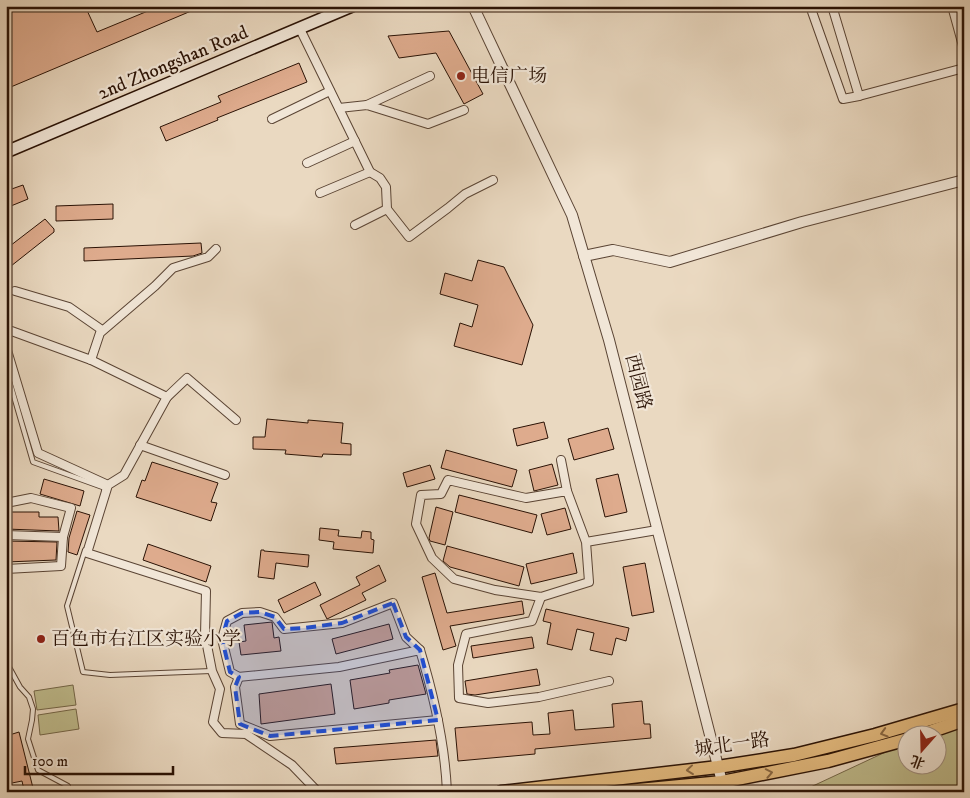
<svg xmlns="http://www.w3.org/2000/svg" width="970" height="798" viewBox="0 0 970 798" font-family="'IM FELL DW Pica','Noto Serif SC',serif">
<rect width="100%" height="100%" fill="#ead9c1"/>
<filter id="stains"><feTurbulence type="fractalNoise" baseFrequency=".004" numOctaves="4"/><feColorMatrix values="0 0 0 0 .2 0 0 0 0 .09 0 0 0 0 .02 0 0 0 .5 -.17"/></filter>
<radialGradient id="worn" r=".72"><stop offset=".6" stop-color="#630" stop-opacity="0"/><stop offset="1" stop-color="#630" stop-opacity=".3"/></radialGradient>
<!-- green -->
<g fill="#bfbc8d" stroke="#746749">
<polygon points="73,685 76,705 37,710 34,691"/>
<polygon points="76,709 79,729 40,735 38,715"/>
<polygon points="964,716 964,792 800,792 907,742 908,766 938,766 938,736"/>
</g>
<!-- building -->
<g fill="#deab8d" stroke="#2a1205">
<polygon points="6,6 85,6 97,32 160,6 203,6 6,89"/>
<polygon points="449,31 483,94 464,104 436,53 399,58 388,36"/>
<polygon points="299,63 307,82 217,118 218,120 166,141 160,127 221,102 218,96"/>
<polygon points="23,185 28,199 6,208 6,191"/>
<polygon points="113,204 113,219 56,221 56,206"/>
<polygon points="45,219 54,229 54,232 6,270 6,249"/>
<polygon points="201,243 202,253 193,256 84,261 84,248"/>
<polygon points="478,260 504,267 533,325 522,365 454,346 460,323 472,327 478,305 440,294 445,273 472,281"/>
<polygon points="267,419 308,423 308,420 343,423 341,443 351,444 351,455 323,454 322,457 285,454 286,450 253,449 253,437 265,437"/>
<polygon points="544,422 548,438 517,446 513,429"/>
<polygon points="608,428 614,449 574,460 568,439"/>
<polygon points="446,450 517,470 512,487 441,468"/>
<polygon points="152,462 218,483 211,502 217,503 211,521 136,497 142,480 145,481"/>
<polygon points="552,464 558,485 534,491 529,470"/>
<polygon points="430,465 435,479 407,487 403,473"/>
<polygon points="618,474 627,512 605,517 596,479"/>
<polygon points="44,479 84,491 80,506 40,494"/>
<polygon points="459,495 537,515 532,533 455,512"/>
<polygon points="436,507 453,512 445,545 430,541 429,538"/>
<polygon points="565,508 571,529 547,535 541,514"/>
<polygon points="77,511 90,515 77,555 68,552 69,538"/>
<polygon points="6,512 39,512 39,517 58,517 59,531 6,529"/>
<polygon points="320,528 339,530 338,536 361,538 362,531 371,532 371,539 374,540 373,553 333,549 334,542 319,540"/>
<polygon points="6,541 57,542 56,560 6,562"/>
<polygon points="148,544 211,566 206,582 143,560"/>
<polygon points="447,546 524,567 519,586 450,567 443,561"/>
<polygon points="261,550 264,550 264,551 309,555 308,567 276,563 274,579 258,577"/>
<polygon points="573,553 577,573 531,584 526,564"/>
<polygon points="645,563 654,612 632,616 623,567"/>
<polygon points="379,565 386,581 362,593 366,600 327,619 320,605 360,585 356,577"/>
<polygon points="435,573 447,613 522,601 524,614 450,626 456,646 443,650 422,577"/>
<polygon points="315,582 321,595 284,613 278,600"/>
<polygon points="546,609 629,628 626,641 616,638 612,655 590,650 594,633 577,629 572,650 547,644 551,623 543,621"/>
<polygon points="272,622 274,638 279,637 281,651 241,655 239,642 246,641 244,625"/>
<polygon points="389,624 393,639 336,654 332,639"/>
<polygon points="532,637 534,648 473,658 471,646"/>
<polygon points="418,665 426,694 389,700 389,703 354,709 350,680 390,673 389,670"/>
<polygon points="537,669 540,685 475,695 467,694 465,681"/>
<polygon points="331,684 335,714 261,724 259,694"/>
<polygon points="642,701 644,724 650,724 651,738 535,749 535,754 458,761 455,728 532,722 533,735 550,734 548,713 573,710 575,730 614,727 612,704"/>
<polygon points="19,732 33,788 24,790 22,781 12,783 6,759 6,736"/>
<polygon points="436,740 438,756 336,764 334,748"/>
</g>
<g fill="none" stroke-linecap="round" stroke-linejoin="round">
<defs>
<g id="service">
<polyline points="6,369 33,462 105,488 104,491"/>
<polyline points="85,550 67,606 83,672 110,675 211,671"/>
<polyline points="6,649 9,667 20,687 29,697 33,709 32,720 28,739 38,770 68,786 69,792"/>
</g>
<g id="minor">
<polyline points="810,6 843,99 859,96"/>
<polyline points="832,6 859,96 964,68"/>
<polyline points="300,29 370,172 380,178 386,187 387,209 409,237 448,208 465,194 493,180"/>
<polyline points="367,105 430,76"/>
<polyline points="339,108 367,105 428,124 464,110"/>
<polyline points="272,119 330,91"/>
<polyline points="307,163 355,141"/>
<polyline points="320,193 370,172"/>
<polyline points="355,225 387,209"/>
<polyline points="15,291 69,307 102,330"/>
<polyline points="6,329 91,360 167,397 124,475 108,485 87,553 206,591 205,635 212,671 220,689 213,722 222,733 246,734 292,765 318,792"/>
<polyline points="6,347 38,453 108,485"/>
<polyline points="91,360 100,333 155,286 173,268 208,257 216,249"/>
<polyline points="167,397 187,378 236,420"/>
<polyline points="140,445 225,475"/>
<polyline points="561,460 567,491"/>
<polyline points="6,503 31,498 71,508 63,537 61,566 6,569"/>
<polyline points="6,535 63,537"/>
<polyline points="586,542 589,582 541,597 495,590 454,579 432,558 416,524 421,495 441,494 448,480 526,498 567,491 586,542 657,530"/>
<polyline points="541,597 532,621 466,634 458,665 459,698 488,703 539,697 609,681"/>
<polyline points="420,650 406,637 393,603 342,623 284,629 275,617 260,612 242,613 227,621 222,639 230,672 239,677 235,687 240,724 270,736 438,720"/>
<path d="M238,677L339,667L420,650C434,696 445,744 447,792"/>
</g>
<g id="tertiary">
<polyline points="473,6 572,215 609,340 722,782"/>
<polyline points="953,6 964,46"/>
<polyline points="584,256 613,250 670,262 802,222 964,180"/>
</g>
<polyline id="secondary" points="6,152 352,6"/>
<g id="primary">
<polyline points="918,736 964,720"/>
<polyline points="501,792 718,767 794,755 875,735 964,709"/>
<polyline points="617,792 722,782 828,761 908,739"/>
</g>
</defs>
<!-- service casing -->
<use href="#service" stroke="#5a4434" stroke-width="6"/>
<!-- minor casing -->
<use href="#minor" stroke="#5a4434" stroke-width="10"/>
<!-- tertiary casing -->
<use href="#tertiary" stroke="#5a4434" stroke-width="12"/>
<!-- secondary casing -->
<use href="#secondary" stroke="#2a1205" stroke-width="14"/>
<!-- primary casing -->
<use href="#primary" stroke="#2a1205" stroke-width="15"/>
<!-- service -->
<use href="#service" stroke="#f1e6d7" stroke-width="4"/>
<!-- minor -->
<use href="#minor" stroke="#f1e6d7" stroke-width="8"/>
<!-- tertiary -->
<use href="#tertiary" stroke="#f1e6d7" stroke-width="10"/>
<!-- secondary -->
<use href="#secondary" stroke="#f1e6d7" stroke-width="11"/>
<!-- primary -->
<use href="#primary" stroke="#e5bc80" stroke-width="12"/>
</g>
<!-- one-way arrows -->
<defs><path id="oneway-chevron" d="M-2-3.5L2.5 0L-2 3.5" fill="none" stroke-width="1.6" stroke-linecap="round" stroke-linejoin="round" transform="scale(1.25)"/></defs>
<g stroke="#886742">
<use href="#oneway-chevron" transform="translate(884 733) rotate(164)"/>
<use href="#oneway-chevron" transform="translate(690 770) rotate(174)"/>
<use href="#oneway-chevron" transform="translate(769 773) rotate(-11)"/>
</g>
<!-- marked area -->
<path fill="#1d4ed8" fill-opacity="0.2" stroke="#1d4ed8" stroke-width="4" stroke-dasharray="10 6" stroke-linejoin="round" d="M393,603L406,637L420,650L438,720L270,736L240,724L235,687L239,677L230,672L222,639L227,621L242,613L260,612L275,617L284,629L304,628L342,623Z"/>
<!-- markers -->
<g fill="#8f2418" stroke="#f1e6d7" stroke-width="2">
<circle cx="461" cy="76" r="5"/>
<circle cx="41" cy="639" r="5"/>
</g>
<g text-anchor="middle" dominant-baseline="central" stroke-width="4.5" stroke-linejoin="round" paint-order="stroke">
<!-- street labels -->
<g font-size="19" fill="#2a1205" stroke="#f1e6d7">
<text transform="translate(173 63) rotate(-23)">2nd Zhongshan Road</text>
<text transform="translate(638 382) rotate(76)">西园路</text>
<text transform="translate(732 745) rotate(-8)">城北一路</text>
</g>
<!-- poi labels -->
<g font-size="19" fill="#2a1205" stroke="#f1e6d7" text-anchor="start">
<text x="471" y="76">电信广场</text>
<text x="51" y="639">百色市右江区实验小学</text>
</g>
</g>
<!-- margin -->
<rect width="970" height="798" fill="none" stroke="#ead9c1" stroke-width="25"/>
<rect x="8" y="8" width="955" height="783" fill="none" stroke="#2a1205" stroke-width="2.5"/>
<rect x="12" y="12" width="945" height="773" fill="none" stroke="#2a1205"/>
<!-- north arrow -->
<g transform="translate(922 750) rotate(200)"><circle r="24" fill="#f1e6d7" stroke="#a19183"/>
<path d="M0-4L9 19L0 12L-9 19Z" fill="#8f2418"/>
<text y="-8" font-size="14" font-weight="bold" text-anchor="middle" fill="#2a1205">北</text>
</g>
<!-- scale -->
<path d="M25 766v8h148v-8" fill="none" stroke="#2a1205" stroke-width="2.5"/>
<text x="32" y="766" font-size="15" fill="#2a1205" stroke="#f1e6d7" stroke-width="4" paint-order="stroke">100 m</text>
<rect width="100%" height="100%" filter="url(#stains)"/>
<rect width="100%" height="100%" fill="url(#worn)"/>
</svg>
